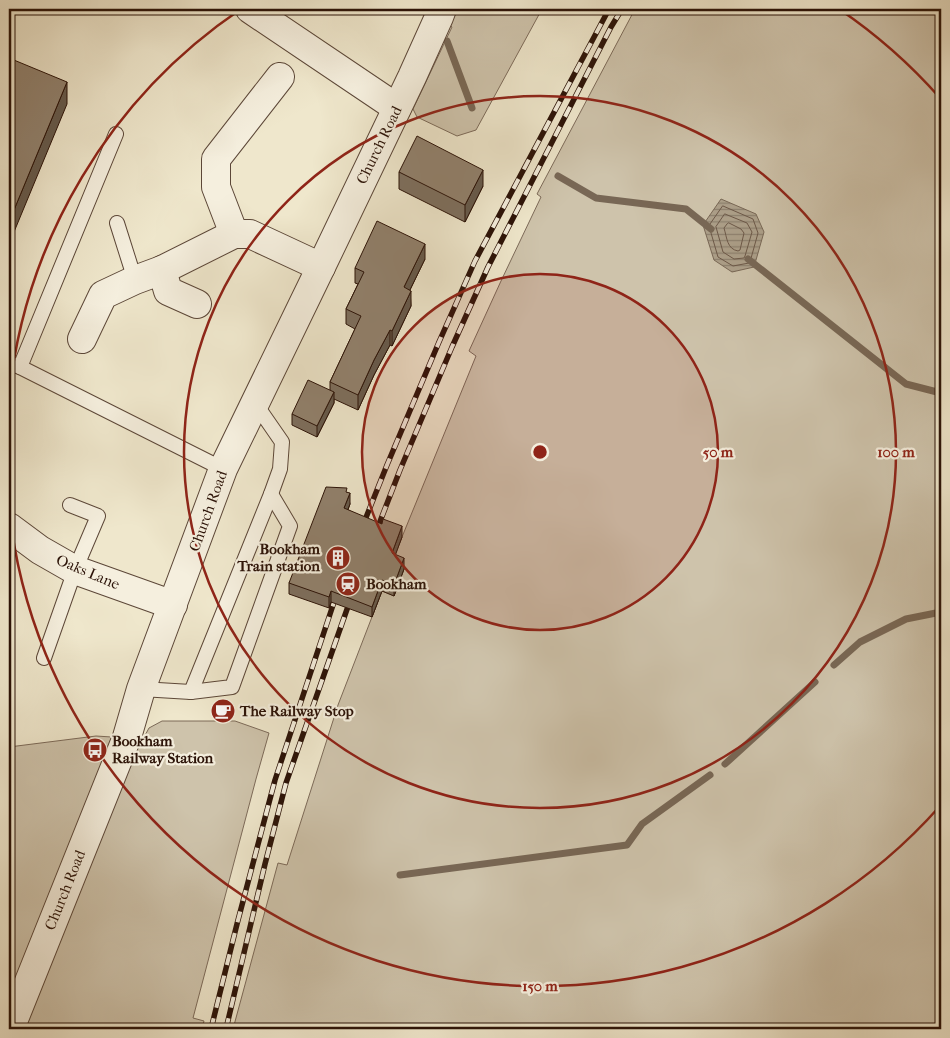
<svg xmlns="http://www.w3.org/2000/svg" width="950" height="1038" viewBox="0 0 950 1038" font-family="'IM FELL French Canon',serif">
<defs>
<pattern id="water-rules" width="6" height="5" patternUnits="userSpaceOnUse" patternTransform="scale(1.25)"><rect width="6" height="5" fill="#ac9f89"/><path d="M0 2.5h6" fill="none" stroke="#8c806e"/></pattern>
</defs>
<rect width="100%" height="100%" fill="#efe7cc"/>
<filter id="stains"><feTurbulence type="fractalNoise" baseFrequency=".004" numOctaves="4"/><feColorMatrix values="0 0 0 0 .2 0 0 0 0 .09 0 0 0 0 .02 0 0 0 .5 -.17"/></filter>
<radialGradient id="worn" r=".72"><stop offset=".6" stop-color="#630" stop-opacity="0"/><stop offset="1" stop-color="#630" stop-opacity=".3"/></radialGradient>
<!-- park -->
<g fill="#cec3ab" stroke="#7c6a59">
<polygon points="431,9 542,9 476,130 457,136 417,117 413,109 452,27"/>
<polygon points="635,9 941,9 941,1029 233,1029 278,863 287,865 338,705 382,591 394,596 404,569 392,564 402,537 476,356 469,351 501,281 541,197 537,194"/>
<polygon points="162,721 235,721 269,733 256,779 193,1018 204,1021 202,1029 9,1029 9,747 96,736 143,739 149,728"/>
</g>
<!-- water -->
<polygon fill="url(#water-rules)" stroke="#786755" points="721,199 756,214 764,232 754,267 732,272 714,260 703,225"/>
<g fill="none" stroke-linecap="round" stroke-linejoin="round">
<!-- shore -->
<g stroke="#6c5848" stroke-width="1">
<polygon points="723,206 753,219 758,233 750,262 749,263 733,266 718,257 709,226"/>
<polygon points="725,214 747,223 752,232 745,256 744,258 734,259 723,252 716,227"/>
<path d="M729,223L741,229L744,233L740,250L738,251C727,249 727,238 724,228L727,224Z"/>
</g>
<!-- stream -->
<g stroke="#786755" stroke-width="7">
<polyline points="447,41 472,108"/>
<polyline points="558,176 596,198 686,209 711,229"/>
<polyline points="748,259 906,384 941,393"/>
<polyline points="834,665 860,642 906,619 941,612"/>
<polyline points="725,764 815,682"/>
<polyline points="400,875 627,845 642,824 710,775"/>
</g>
<defs>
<g id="service">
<polyline points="117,223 135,280"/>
<polyline points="9,363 20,367 223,469"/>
<polyline points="20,367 116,134"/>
<polyline points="44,658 75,570 98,516 70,505"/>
<polyline points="141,689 191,692 232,687 290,526 271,494"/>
<polyline points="191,692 271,494 280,469 282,442 255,403"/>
</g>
<g id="minor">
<polyline points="250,9 397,108"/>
<polyline points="234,234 216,187 216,159 280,77"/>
<polyline points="162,270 168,291 197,304"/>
<polyline points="82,339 103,295 135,280 162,270 234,234 250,234 321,267"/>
<polyline points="9,527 40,550 75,570 173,605"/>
</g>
<polyline id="tertiary" points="10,1029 127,737 141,689 223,469 321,267 412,77 439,17 442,9"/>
</defs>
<!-- service casing -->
<use href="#service" stroke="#5c4738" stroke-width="16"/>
<!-- minor casing -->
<use href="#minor" stroke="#5c4738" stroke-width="30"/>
<!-- tertiary casing -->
<use href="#tertiary" stroke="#5c4738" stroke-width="30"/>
<!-- service -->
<use href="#service" stroke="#f5efde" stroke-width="14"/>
<!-- minor -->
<use href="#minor" stroke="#f5efde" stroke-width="28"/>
<!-- tertiary -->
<use href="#tertiary" stroke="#f5efde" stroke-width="28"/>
<defs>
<g id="rail">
<polyline points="361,530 387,465 439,342 475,261 609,9"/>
<polyline points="374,537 400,470 452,347 488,267 611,27 622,9"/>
<polyline points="211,1029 237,924 275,780 338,590"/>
<polyline points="226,1029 265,864 286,783 352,595"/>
</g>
</defs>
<!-- rail casing -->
<use href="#rail" stroke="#2b1207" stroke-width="5.5"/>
<!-- rail -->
<use href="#rail" stroke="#f5efde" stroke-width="4" stroke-dasharray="11" stroke-linecap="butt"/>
</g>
<!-- wall -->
<g fill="#7d6f5e" stroke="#2b1207">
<polygon points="399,172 483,186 465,222 399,189"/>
<polygon points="425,259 410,290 411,306 392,346 390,345 374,375 358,410 334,399 334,403 317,437 292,425 292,414 330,390 330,382 355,329 346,324 346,309 358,284 355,283 355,268"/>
<polygon points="347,492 350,504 348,510 402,537 395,554 404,569 394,596 382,591 372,617 331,602 329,608 289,594 289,583"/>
</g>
<!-- shaded-wall -->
<g fill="#665a4c" stroke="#2b1207">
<polygon points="67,82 67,104 9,244 9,222"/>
<polygon points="483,170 483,186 465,222 465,205"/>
<polygon points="425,244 425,259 404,302 404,287"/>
<polygon points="411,291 411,306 392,346 392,331"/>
<polygon points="390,330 390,345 374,375 358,410 358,395 374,360"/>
<polygon points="334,392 334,403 317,437 317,426"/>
<polygon points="350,493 350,504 344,519 344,508"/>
<polygon points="402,526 402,537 392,564 392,553"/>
<polygon points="404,558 404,569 394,596 394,585"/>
<polygon points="382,580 382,591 372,617 372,607"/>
<polygon points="331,591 331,602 329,608 329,597"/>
</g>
<!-- building -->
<g fill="#91816d" stroke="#2b1207">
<polygon points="9,58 67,82 9,222"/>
<polygon points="417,136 483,170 465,205 399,172"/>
<polygon points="377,221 425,244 404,287 411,291 392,331 390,330 374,360 358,395 330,382 361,316 346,309 364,272 355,268"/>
<polygon points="308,380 334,392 317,426 292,414"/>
<polygon points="326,487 347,488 346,492 350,493 344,508 382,524 383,519 402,526 392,553 404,558 394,585 382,580 372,607 331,591 329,597 289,583"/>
</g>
<!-- distance rings -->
<circle cx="540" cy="452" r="178" fill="#8f2418" fill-opacity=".12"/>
<g fill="none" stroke="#8f2418" stroke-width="2.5">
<circle cx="540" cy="452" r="178"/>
<circle cx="540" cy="452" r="356"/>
<path d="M940 806A534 534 0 0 1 9 508M9 396A534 534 0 0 1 241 9M839 9A534 534 0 0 1 940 98"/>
</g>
<!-- icons -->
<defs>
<symbol id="building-disc" viewBox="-11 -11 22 22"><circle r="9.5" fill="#8f2418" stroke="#f5efde"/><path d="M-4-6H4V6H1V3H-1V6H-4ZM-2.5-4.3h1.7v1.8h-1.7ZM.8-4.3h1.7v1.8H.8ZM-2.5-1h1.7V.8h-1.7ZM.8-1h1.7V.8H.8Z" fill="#fff"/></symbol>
<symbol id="station-disc" viewBox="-11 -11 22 22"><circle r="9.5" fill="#8f2418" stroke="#f5efde"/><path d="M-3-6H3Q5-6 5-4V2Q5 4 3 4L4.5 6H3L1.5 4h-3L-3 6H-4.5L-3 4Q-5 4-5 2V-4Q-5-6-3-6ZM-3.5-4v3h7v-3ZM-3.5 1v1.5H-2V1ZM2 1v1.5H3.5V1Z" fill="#fff"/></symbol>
<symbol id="cafe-disc" viewBox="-11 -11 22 22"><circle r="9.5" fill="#8f2418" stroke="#f5efde"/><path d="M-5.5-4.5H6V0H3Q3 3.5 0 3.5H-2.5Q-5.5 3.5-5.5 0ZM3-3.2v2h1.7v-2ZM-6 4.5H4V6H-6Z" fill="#fff"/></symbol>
<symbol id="bus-disc" viewBox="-11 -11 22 22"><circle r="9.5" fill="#8f2418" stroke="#f5efde"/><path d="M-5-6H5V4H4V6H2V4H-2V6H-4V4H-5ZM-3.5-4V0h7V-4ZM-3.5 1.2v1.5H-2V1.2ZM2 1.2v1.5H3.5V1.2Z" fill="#fff"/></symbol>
</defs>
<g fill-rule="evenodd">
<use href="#building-disc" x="324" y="544" width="28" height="28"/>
<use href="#station-disc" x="334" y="570" width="28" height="28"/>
<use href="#cafe-disc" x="209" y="697" width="28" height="28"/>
<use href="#bus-disc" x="81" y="736" width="28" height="28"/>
</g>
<g text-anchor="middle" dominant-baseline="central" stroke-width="4.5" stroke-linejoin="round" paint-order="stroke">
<!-- street labels -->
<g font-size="15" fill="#2b1207" stroke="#f5efde">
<text transform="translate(379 145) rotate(-64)">Church Road</text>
<text transform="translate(208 511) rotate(-70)">Church Road</text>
<text transform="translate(88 572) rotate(23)">Oaks Lane</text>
<text transform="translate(65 890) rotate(-68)">Church Road</text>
</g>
<!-- poi labels -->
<g font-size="15" font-weight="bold" fill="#2b1207" stroke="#f5efde" text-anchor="start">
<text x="320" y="549" text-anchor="end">Bookham<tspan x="320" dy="17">Train station</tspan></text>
<text x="366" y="584">Bookham</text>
<text x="240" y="711">The Railway Stop</text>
<text x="112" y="741">Bookham<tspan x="112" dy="17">Railway Station</tspan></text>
</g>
</g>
<circle cx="540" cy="452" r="8" fill="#8f2418" stroke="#f5efde" stroke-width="2.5"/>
<g font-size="15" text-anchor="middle" font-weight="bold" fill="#8f2418" stroke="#f5efde" stroke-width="4.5" stroke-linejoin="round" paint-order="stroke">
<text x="718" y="457">50 m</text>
<text x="896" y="457">100 m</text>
<text x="540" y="991">150 m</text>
</g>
<!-- margin -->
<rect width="950" height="1038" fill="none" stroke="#efe7cc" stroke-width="30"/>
<rect x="10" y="10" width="930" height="1018" fill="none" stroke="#2b1207" stroke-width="2.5"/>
<rect x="15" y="15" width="920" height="1008" fill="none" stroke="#2b1207"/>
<rect width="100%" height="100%" filter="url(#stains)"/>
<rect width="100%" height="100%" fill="url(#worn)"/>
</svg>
